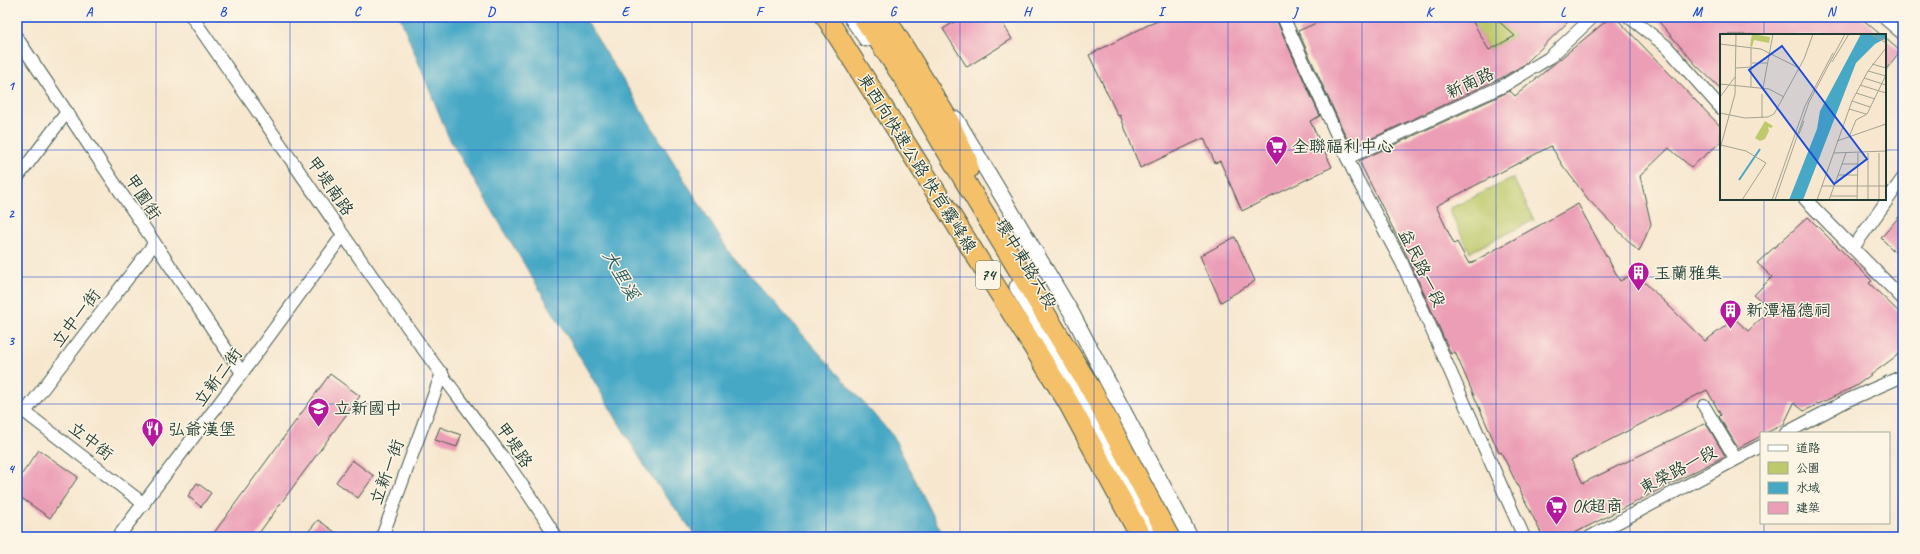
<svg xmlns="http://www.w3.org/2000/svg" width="1920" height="554" viewBox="0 0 1920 554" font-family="Caveat,'LXGW WenKai TC',sans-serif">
<rect width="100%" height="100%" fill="#fcf5e5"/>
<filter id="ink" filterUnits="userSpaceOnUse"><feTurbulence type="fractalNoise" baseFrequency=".025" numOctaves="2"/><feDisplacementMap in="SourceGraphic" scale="8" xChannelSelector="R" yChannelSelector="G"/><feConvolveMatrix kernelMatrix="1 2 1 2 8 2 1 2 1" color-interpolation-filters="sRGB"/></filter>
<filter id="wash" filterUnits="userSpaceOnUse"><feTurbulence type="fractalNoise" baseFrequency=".012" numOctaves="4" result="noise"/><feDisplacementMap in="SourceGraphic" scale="16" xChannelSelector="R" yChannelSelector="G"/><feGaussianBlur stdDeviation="0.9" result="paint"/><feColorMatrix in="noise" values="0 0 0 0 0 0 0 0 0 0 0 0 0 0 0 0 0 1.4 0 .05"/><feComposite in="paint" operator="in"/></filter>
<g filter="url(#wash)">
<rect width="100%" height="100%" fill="#f7e7cf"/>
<!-- green -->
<g fill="#bdc96b" stroke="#6e8350">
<polygon points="1470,17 1494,17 1515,36 1489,50"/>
<polygon points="1513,178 1534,220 1470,252 1449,209"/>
</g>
<!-- water -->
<polygon fill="#47a8c6" stroke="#33727d" points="400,17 584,17 729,252 893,436 944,537 697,537 650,475 449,138"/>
<g id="blocks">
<!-- building -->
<g fill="#ec9eb6">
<polygon points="962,17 999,17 1012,39 967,67 943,29"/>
<polygon points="1168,17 1275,17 1320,116 1310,121 1332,167 1242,211 1220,161 1215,163 1204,138 1140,168 1120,115 1118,116 1089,55 1148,25"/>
<polygon points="1330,17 1470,17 1489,50 1515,36 1494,17 1573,17 1525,64 1501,78 1351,148 1298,31"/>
<polygon points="1611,17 1615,17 1721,127 1721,142 1691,167 1669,148 1640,176 1651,224 1639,252 1588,199 1563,166 1551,146 1436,206 1454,244 1457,242 1469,264 1578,204 1620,281 1635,273 1705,341 1735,319 1748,331 1771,309 1754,295 1772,277 1757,263 1808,217 1872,281 1869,283 1903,316 1903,351 1856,386 1804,411 1794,403 1784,424 1766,433 1761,433 1761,436 1738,448 1719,417 1721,415 1707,390 1571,460 1583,483 1706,423 1725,456 1567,537 1543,537 1501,452 1499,453 1455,352 1451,354 1409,260 1359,161 1510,91 1515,96"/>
<polygon points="1655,17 1860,17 1881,35 1721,35 1721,89 1696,65"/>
<polygon points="1885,38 1900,51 1885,71"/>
<polygon points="1903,212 1903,260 1881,238"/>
<polygon points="1235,237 1255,281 1221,302 1200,256"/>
<polygon points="330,374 360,396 256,537 211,537"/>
<polygon points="440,427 461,435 457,447 435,440"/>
<polygon points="39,450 78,477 50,518 17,495 17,481"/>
<polygon points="352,460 374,476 358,498 336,482"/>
<polygon points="197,483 211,493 201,507 188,496"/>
<polygon points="318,520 342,537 304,537"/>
</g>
</g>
</g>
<g filter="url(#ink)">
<use href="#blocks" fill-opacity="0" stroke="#3f564b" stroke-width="1"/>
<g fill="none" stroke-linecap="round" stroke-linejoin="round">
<defs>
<g id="minor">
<path d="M192,17C266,124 341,232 416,339C463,405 514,468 556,537"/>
<polyline points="1283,17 1357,179 1402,263 1524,537"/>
<polyline points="1629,17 1666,46 1721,108"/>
<polyline points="1883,17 1903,34"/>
<polyline points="17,38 242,373"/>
<polyline points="1347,158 1505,85 1549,58 1593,17"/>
<polyline points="17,178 67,112"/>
<polyline points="1805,199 1903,299"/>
<polyline points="1853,248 1903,178"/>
<polyline points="17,406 144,504"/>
<polyline points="1704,406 1735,458"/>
<polyline points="25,412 154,244"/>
<polyline points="1786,433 1848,400 1903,376"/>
<polyline points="118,537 242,373 343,235"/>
<polyline points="382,537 442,373"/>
<polyline points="1590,537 1761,446"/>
</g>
<g id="tertiary">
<polyline points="851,17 866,39"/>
<polyline points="956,119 1071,312 1190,537"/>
<polyline points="1017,287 1081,394 1156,537"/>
</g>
<g id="trunk">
<polyline points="826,17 1068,402 1141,537"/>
<polyline points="863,17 903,77 975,198 1091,389 1169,537"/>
<polyline points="885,17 947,118 967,161 968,169"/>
</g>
</defs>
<!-- minor casing -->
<use href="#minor" stroke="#3f564b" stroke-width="14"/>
<!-- tertiary casing -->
<use href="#tertiary" stroke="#3f564b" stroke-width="17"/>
<!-- trunk casing -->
<use href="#trunk" stroke="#3f564b" stroke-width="22"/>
<!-- minor -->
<use href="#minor" stroke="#fff" stroke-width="12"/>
<!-- tertiary -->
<use href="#tertiary" stroke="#fff" stroke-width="15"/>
<!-- trunk -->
<use href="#trunk" stroke="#f4c16b" stroke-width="20"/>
</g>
</g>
<!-- grid -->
<path fill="none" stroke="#1d4ed8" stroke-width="1" stroke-opacity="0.55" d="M156,17V537M290,17V537M424,17V537M558,17V537M692,17V537M826,17V537M960,17V537M1094,17V537M1228,17V537M1362,17V537M1496,17V537M1630,17V537M1764,17V35M17,150H1721M1885,150H1903M1764,199V433M17,277H1903M17,404H1903M1764,523V537"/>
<!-- icons -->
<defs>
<symbol id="supermarket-pin" viewBox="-11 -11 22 30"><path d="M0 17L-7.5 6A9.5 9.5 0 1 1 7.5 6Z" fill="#b5179e" stroke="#fcf5e5"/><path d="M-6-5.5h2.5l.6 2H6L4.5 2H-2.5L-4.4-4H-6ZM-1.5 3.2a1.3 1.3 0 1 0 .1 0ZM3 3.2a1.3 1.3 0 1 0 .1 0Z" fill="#fff"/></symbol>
<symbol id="building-pin" viewBox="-11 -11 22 30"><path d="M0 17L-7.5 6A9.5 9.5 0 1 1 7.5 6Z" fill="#b5179e" stroke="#fcf5e5"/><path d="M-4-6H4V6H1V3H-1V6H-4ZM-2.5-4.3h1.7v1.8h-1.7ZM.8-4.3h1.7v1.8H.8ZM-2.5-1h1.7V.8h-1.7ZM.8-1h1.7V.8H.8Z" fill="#fff"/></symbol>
<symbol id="school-pin" viewBox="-11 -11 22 30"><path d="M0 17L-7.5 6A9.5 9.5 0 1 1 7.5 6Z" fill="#b5179e" stroke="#fcf5e5"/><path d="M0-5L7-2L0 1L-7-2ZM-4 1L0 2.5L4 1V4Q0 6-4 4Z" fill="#fff"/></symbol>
<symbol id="restaurant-pin" viewBox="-11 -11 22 30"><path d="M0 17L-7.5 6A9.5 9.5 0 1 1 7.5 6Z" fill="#b5179e" stroke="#fcf5e5"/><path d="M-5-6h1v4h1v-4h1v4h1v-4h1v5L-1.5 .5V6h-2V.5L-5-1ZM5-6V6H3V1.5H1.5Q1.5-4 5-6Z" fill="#fff"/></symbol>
</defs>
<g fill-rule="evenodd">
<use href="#supermarket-pin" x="1264" y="134" width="25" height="34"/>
<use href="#building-pin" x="1626" y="260" width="25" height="34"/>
<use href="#building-pin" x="1718" y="298" width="25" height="34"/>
<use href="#school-pin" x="306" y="396" width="25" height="34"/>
<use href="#restaurant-pin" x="140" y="416" width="25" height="34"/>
<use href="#supermarket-pin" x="1544" y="494" width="25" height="34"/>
</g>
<g text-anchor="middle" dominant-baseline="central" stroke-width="3" stroke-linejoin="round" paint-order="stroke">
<!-- shield labels -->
<rect fill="#fcf5e5" stroke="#617469" stroke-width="1" x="976" y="261" width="24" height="28" rx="3"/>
<g font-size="16" font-weight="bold" fill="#1f3d34">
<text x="988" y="275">74</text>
</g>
<!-- street labels -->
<g font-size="17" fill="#1f3d34" stroke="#fcf5e5">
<text transform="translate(1470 83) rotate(-25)">新南路</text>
<text transform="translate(917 163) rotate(58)">東西向快速公路 快官霧峰線</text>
<text transform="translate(330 186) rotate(55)">甲堤南路</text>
<text transform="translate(143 197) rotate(57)">甲園街</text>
<text transform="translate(1026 264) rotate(59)">環中東路六段</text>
<text transform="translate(1422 268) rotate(64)">益民路一段</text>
<text transform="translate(76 318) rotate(-52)">立中一街</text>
<text transform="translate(218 377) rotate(-53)">立新二街</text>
<text transform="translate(91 441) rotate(38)">立中街</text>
<text transform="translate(514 445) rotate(56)">甲堤路</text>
<text transform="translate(1678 470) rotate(-28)">東榮路一段</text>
<text transform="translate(387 472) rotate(-70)">立新一街</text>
</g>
<!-- poi labels -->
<g font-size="17" fill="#1f3d34" stroke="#fcf5e5" text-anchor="start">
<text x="1292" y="146">全聯福利中心</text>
<text x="1654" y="273">玉蘭雅集</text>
<text x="1746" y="310">新潭褔德祠</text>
<text x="334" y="408">立新國中</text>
<text x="168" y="429">弘爺漢堡</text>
<text x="1572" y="506">OK超商</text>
</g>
<!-- water labels -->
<g font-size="18" font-style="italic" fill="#2b5d60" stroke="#fcf5e5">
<text transform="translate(621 275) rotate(60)">大里溪</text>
</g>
</g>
<!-- overview -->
<g transform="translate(1720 34)">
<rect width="166" height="166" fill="#f7e7cf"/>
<path d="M32,0L50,3L49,9L34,6L32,13L30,12ZM45,87L53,92L51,94L48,93L49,97L45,105L40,107L35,104Z" fill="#bdc96b"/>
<path d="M141,0H166V4L155,10L136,29L83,166H69L97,95L100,77Z" fill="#47a8c6"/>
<path fill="none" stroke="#47a8c6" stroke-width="2" d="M19,146L40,115"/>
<path fill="none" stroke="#a1a391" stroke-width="1" d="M151,0L166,9M156,0L166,7M0,10L41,15L79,34M112,28L129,0M32,29H47M152,30L166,34M16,34L32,33M148,37L166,42M144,44L166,51M0,50L49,55L64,63M140,51L166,59M31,53V14M43,54L53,0M136,59L155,65M0,63L15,43M132,67L150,73M129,75L146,80M0,79L25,84L48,83L54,80L84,25L93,0M42,84V60M79,100L84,87M129,103L136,86L147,80L166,41M117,107L166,90M1,111L26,117L46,129L22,166M0,115L15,60L16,0M114,119L166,117M122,130H138M118,141H137M102,152H166M111,162H137M52,166L85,72L113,19M55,166L89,68L125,0M97,166L132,67L148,37L166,14M109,166L126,119M137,166L138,119M148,166V119M159,166V119"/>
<path fill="#1d4ed8" fill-opacity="0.15" stroke="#1d4ed8" stroke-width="2" d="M62,12L147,125L114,150L29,36Z"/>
<rect width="166" height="166" fill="none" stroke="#1f3d34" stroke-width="2"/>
</g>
<!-- margin -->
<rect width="1920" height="554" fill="none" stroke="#fcf5e5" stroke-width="44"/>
<!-- legend -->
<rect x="1760" y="432" width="130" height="92" fill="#fcf5e5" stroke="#a4ab9e"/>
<rect x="1768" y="445" width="20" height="6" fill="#ffffff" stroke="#a4ab9e"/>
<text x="1796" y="452" font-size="12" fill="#1f3d34">道路</text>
<rect x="1768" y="462" width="20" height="12" fill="#bdc96b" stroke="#a4ab9e"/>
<text x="1796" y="472" font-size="12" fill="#1f3d34">公園</text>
<rect x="1768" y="482" width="20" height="12" fill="#47a8c6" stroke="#a4ab9e"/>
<text x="1796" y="492" font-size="12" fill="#1f3d34">水域</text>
<rect x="1768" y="502" width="20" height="12" fill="#ec9eb6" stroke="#a4ab9e"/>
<text x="1796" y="512" font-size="12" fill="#1f3d34">建築</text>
<rect x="22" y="22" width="1876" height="510" fill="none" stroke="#1d4ed8" stroke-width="1.5"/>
<g font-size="13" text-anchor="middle" font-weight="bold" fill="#1d4ed8">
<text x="89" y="16">A</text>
<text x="223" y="16">B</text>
<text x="357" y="16">C</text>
<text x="491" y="16">D</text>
<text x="625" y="16">E</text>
<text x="759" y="16">F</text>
<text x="893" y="16">G</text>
<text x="1027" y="16">H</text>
<text x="1161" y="16">I</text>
<text x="1295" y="16">J</text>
<text x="1429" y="16">K</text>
<text x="1563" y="16">L</text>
<text x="1697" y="16">M</text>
<text x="1831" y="16">N</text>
<text x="11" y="90">1</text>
<text x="11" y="218">2</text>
<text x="11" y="345">3</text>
<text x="11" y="473">4</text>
</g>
</svg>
